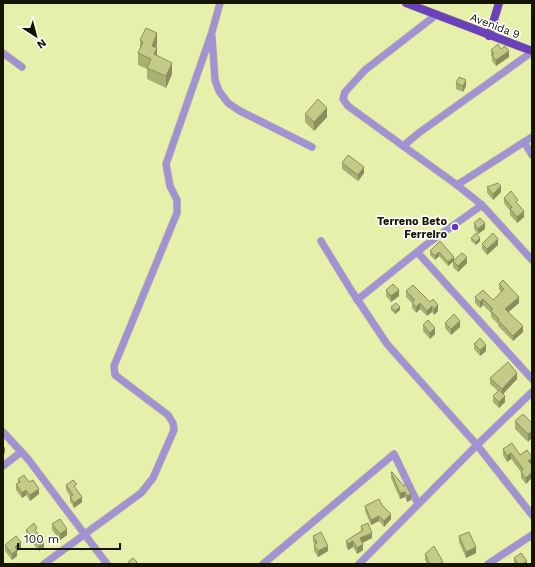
<svg xmlns="http://www.w3.org/2000/svg" width="535" height="567" viewBox="0 0 535 567" font-family="'Work Sans',sans-serif">
<rect width="100%" height="100%" fill="#e7f0aa"/>
<g fill="none" stroke-linecap="round" stroke-linejoin="round">
<defs>
<g id="minor">
<polyline points="436,15 365,70 345,92 343,99 348,106 457,185 482,205 532,260"/>
<polyline points="212,37 215,80 219,91 228,103 240,111 312,147"/>
<polyline points="3,53 22,67"/>
<polyline points="524,142 532,155"/>
<polyline points="403,146 420,132 532,52"/>
<polyline points="457,185 532,137"/>
<polyline points="321,241 351,290 387,344 477,445 532,515"/>
<polyline points="418,253 532,379"/>
<polyline points="357,300 427,244 482,205"/>
<polyline points="3,432 28,459 107,564"/>
<polyline points="3,466 21,452"/>
<polyline points="44,564 141,493 153,478 174,430 173,423 168,415 115,375 114,366 177,213 177,200 170,186 166,164 212,32 220,3"/>
<polyline points="263,564 394,454 418,504"/>
<polyline points="359,564 477,445 532,392"/>
<polyline points="488,564 532,535"/>
</g>
<g id="major">
<polyline points="406,3 532,51"/>
<polyline points="489,36 499,3"/>
</g>
</defs>
<!-- minor casing -->
<use href="#minor" stroke="#c5cd8f" stroke-width="8"/>
<!-- major casing -->
<use href="#major" stroke="#c5cd8f" stroke-width="9"/>
<!-- minor -->
<use href="#minor" stroke="#a192d4" stroke-width="7"/>
<!-- major -->
<use href="#major" stroke="#6a41bb" stroke-width="8"/>
</g>
<!-- wall -->
<g fill="#a8af73">
<polygon points="140,40 157,45 156,48 157,56 172,74 166,88 147,79 147,69 138,65 138,53 140,48"/>
<polygon points="491,50 509,57 496,66 492,61 492,57 491,56"/>
<polygon points="456,83 466,86 463,92 456,89"/>
<polygon points="305,114 327,117 314,131 305,122"/>
<polygon points="342,163 364,173 358,181 342,169"/>
<polygon points="487,187 501,192 493,200 487,193"/>
<polygon points="504,198 518,204 524,217 517,223 510,215 510,211 504,203"/>
<polygon points="474,223 485,229 478,234 474,229"/>
<polygon points="471,238 480,241 476,245 471,241"/>
<polygon points="440,241 454,261 467,263 458,272 453,267 453,261 448,266 439,256 435,260 430,255 430,251"/>
<polygon points="482,244 498,245 487,255 482,249"/>
<polygon points="499,284 519,303 508,312 523,332 513,341 498,326 498,324 491,317 491,313 483,305 480,308 475,303 475,297 493,300 501,292 499,290"/>
<polygon points="386,290 399,296 391,302 386,296"/>
<polygon points="406,291 438,311 434,315 432,312 427,316 420,309 416,313 412,308 412,303 406,297"/>
<polygon points="391,307 400,310 395,314 391,310"/>
<polygon points="445,323 460,327 451,335 445,328"/>
<polygon points="423,325 435,334 430,339 423,331"/>
<polygon points="474,344 486,351 480,356 474,349"/>
<polygon points="490,378 517,379 503,394 505,402 499,408 493,402 493,396 498,391 490,384"/>
<polygon points="515,421 532,423 528,442 515,429"/>
<polygon points="503,449 520,455 532,457 532,464 526,484 521,478 521,472 511,459 507,462 503,455"/>
<polygon points="391,472 411,500 407,502 405,497 400,499 391,478"/>
<polygon points="18,479 29,482 39,494 30,501 26,495 22,498 16,490 16,484 18,484"/>
<polygon points="66,485 77,489 82,502 74,508 70,501 70,496 66,490"/>
<polygon points="382,505 391,519 384,527 379,521 371,525 365,511 365,506"/>
<polygon points="52,524 67,535 60,540 52,530"/>
<polygon points="361,526 372,538 362,543 363,550 357,554 353,547 348,550 346,546 346,541 361,532"/>
<polygon points="26,530 37,533 44,547 39,551 26,535"/>
<polygon points="313,536 328,551 318,557 314,551 314,545 315,545 313,542"/>
<polygon points="459,536 476,553 466,558 459,542"/>
<polygon points="5,545 21,548 17,551 17,556 12,560 5,551"/>
<polygon points="425,554 443,564 427,564 425,560"/>
<polygon points="514,558 527,564 514,564"/>
</g>
<!-- shaded-wall -->
<g fill="#888e5e">
<polygon points="157,33 157,45 152,57 152,46"/>
<polygon points="157,48 157,60 154,54"/>
<polygon points="509,51 509,57 496,66 496,60"/>
<polygon points="172,63 172,74 166,88 166,76"/>
<polygon points="466,80 466,86 463,92 463,86"/>
<polygon points="327,108 327,117 314,131 314,122"/>
<polygon points="364,167 364,173 358,181 358,175"/>
<polygon points="501,186 501,192 493,200 493,194"/>
<polygon points="524,211 524,217 517,223 517,217"/>
<polygon points="485,223 485,229 478,234 478,229"/>
<polygon points="480,238 480,241 476,245 476,242"/>
<polygon points="498,239 498,245 487,255 487,249"/>
<polygon points="439,252 439,256 435,260 435,256"/>
<polygon points="454,257 454,261 448,266 448,262"/>
<polygon points="467,257 467,263 458,272 458,266"/>
<polygon points="399,290 399,296 391,302 391,296"/>
<polygon points="519,297 519,303 505,315 505,309"/>
<polygon points="483,299 483,305 480,308 480,302"/>
<polygon points="420,303 420,309 416,313 416,307"/>
<polygon points="438,305 438,311 434,315 434,309"/>
<polygon points="432,306 432,312 427,316 427,311"/>
<polygon points="400,307 400,310 395,314 395,311"/>
<polygon points="460,321 460,327 451,335 451,329"/>
<polygon points="523,326 523,332 513,341 513,336"/>
<polygon points="435,328 435,334 430,339 430,333"/>
<polygon points="486,345 486,351 480,356 480,350"/>
<polygon points="517,373 517,379 502,395 502,389"/>
<polygon points="505,396 505,402 499,408 499,402"/>
<polygon points="532,431 532,438 528,442 528,434"/>
<polygon points="5,447 5,453 3,454 3,448"/>
<polygon points="511,453 511,459 507,462 507,456"/>
<polygon points="532,458 532,464 528,467 528,461"/>
<polygon points="532,472 532,478 526,484 526,478"/>
<polygon points="39,489 39,494 30,501 30,495"/>
<polygon points="26,490 26,495 22,498 22,493"/>
<polygon points="405,492 405,497 400,499 400,493"/>
<polygon points="411,494 411,500 407,502 407,496"/>
<polygon points="82,497 82,502 74,508 74,503"/>
<polygon points="391,514 391,519 384,527 384,521"/>
<polygon points="379,516 379,521 371,525 371,520"/>
<polygon points="67,529 67,535 60,540 60,534"/>
<polygon points="372,533 372,538 360,544 360,538"/>
<polygon points="44,541 44,547 39,551 39,545"/>
<polygon points="353,541 353,547 348,550 348,544"/>
<polygon points="21,542 21,548 17,551 17,556 12,560 12,554 15,547"/>
<polygon points="363,544 363,550 357,554 357,548"/>
<polygon points="328,546 328,551 318,557 318,551"/>
<polygon points="476,547 476,553 466,558 466,552"/>
<polygon points="527,561 527,564 522,564"/>
</g>
<!-- building -->
<g fill="#c3cb86" stroke="#888e5e">
<polygon points="146,28 157,33 152,46 157,48 154,54 172,63 166,76 147,68 151,59 138,53 143,42 140,40"/>
<polygon points="498,44 501,49 505,46 509,51 496,60 492,55 494,54 491,50"/>
<polygon points="459,77 466,80 463,86 456,83"/>
<polygon points="318,99 327,108 314,122 305,114"/>
<polygon points="348,155 364,167 358,175 342,163"/>
<polygon points="498,183 501,186 493,194 487,187"/>
<polygon points="511,191 518,200 516,202 524,211 517,217 510,209 512,207 504,198"/>
<polygon points="480,218 485,223 478,229 474,223"/>
<polygon points="476,233 480,238 476,242 471,238"/>
<polygon points="493,233 498,239 487,249 482,244"/>
<polygon points="440,241 454,257 448,262 439,252 435,256 430,251"/>
<polygon points="462,253 467,257 458,266 453,261"/>
<polygon points="503,280 519,297 505,309 523,326 513,336 498,320 499,319 491,311 493,309 483,299 480,302 475,297 483,290 493,300 504,289 499,284"/>
<polygon points="393,284 399,290 391,296 386,290"/>
<polygon points="413,285 430,302 433,299 438,305 434,309 432,306 427,311 420,303 416,307 412,302 415,300 406,291"/>
<polygon points="396,303 400,307 395,311 391,307"/>
<polygon points="454,314 460,321 451,329 445,323"/>
<polygon points="428,320 435,328 430,333 423,325"/>
<polygon points="480,338 486,345 480,350 474,344"/>
<polygon points="508,362 517,373 502,389 490,378"/>
<polygon points="499,390 505,396 499,402 493,396"/>
<polygon points="523,414 532,423 532,431 528,434 515,421"/>
<polygon points="512,443 520,455 527,450 532,457 532,458 528,461 532,465 532,472 526,478 521,472 523,469 511,453 507,456 503,449"/>
<polygon points="391,472 392,472 404,486 406,485 411,494 407,496 405,492 400,493"/>
<polygon points="24,475 29,482 33,480 39,489 30,495 26,490 22,493 16,484 20,482 18,479"/>
<polygon points="73,480 77,484 74,486 82,497 74,503 70,497 73,495 66,485"/>
<polygon points="379,499 382,505 391,514 384,521 379,516 371,520 365,506"/>
<polygon points="60,519 67,529 60,534 52,524"/>
<polygon points="34,523 37,528 35,530 44,541 39,545 26,530"/>
<polygon points="368,523 372,533 360,538 363,544 357,548 353,541 348,544 346,541 363,530 361,526"/>
<polygon points="321,532 328,546 318,551 314,545 317,543 313,536"/>
<polygon points="469,532 476,547 466,552 459,536"/>
<polygon points="16,536 21,542 15,547 17,550 12,554 5,545"/>
<polygon points="434,546 443,562 438,564 430,564 425,554"/>
<polygon points="521,553 527,561 522,564 518,564 514,558"/>
<polygon points="133,558 137,562 135,564 130,564 128,562"/>
</g>
<!-- markers -->
<circle fill="#6238b0" stroke="#fff" stroke-width="1.5" cx="455" cy="227" r="4"/>
<g text-anchor="middle" dominant-baseline="central" stroke-width="3.5" stroke-linejoin="round" paint-order="stroke">
<!-- street labels -->
<g font-size="11" fill="#141600" stroke="#fff">
<text transform="translate(495 26) rotate(21)">Avenida 9</text>
</g>
<!-- poi labels -->
<g font-size="11" font-weight="bold" fill="#141600" stroke="#fff" text-anchor="end">
<text x="447" y="221">Terreno Beto<tspan x="447" dy="13">Ferreiro</tspan></text>
</g>
</g>
<!-- border -->
<rect width="535" height="567" fill="none" stroke="#141600" stroke-width="8"/>
<!-- north arrow -->
<g transform="translate(36 36) rotate(144)" stroke="#ffffff" stroke-width="3" paint-order="stroke">
<path d="M0-3L7 15L0 10L-7 15Z" fill="#141600"/>
<text y="-6" font-size="11" font-weight="bold" text-anchor="middle" fill="#141600">N</text>
</g>
<!-- scale -->
<path d="M18 543v6h102v-6" fill="none" stroke="#141600" stroke-width="2"/>
<text x="24" y="543" font-size="12" fill="#141600" stroke="#ffffff" stroke-width="3" paint-order="stroke">100 m</text>
</svg>
